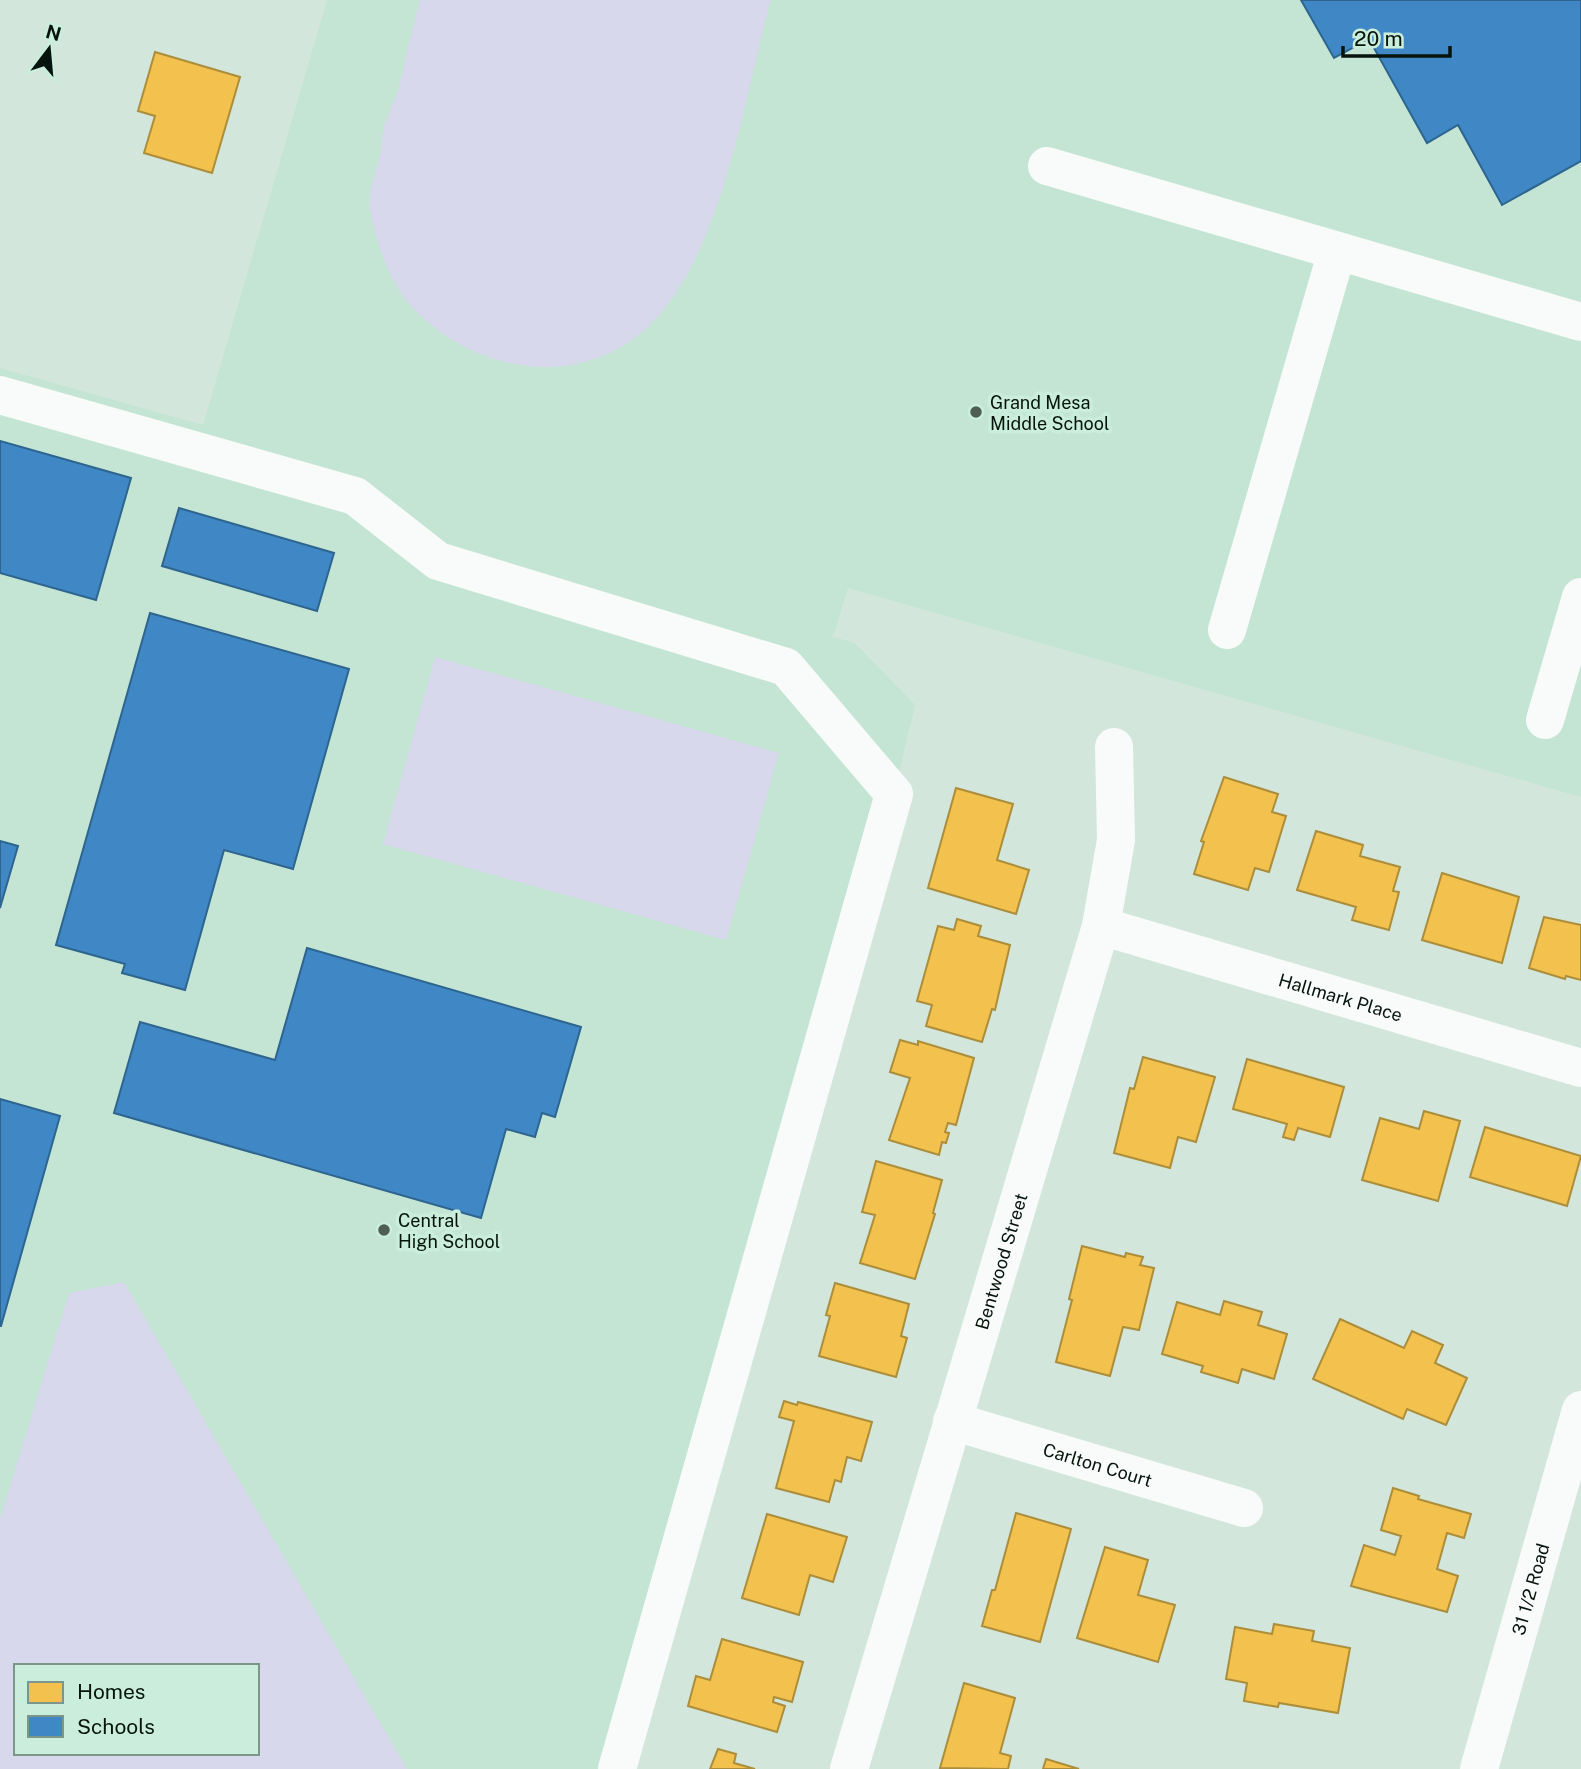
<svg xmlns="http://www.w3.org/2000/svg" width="1581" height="1769" viewBox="0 0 1581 1769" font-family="'Public Sans',sans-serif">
<rect width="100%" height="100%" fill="#d2e6dc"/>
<!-- built -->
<path fill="#c4e5d4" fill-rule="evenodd" d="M327,0H1581V797L848,588L833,637L855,643L915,705L894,794L614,1769H0V368L203,425ZM16,1666H257V1753H16Z"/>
<!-- green -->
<g fill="#d7d8eb" fill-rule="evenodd">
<path d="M420,0H771C744,97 726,233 662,312C595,393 478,379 411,306C389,282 376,242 370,210C367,192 376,175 379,158C382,148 381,137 384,127C388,113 395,101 399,87C406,58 412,29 420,0Z"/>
<polygon points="435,657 779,753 726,940 383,844"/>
<path d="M124,1282L407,1769H0V1519L69,1293ZM16,1666H257V1753H16Z"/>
</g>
<!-- homes -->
<g fill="#f2c14e" stroke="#ac8d3a" stroke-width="2">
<polygon points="155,52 240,77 212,173 144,153 155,116 138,111"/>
<polygon points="1224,777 1278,794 1272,812 1286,816 1269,872 1255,868 1248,890 1194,874 1204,842 1201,841"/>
<polygon points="956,788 1013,804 997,860 1029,870 1016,914 928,888"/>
<polygon points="1316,831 1363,845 1360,856 1400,867 1393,891 1399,892 1389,930 1352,920 1356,907 1297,890"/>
<polygon points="1442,873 1519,897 1502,963 1422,940"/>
<polygon points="1544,917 1581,925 1581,980 1566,976 1565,979 1529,968"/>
<polygon points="957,919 981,926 978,936 1010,945 995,1010 992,1009 982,1042 926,1026 932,1005 917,1001 938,926 954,930"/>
<polygon points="900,1040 918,1045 918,1041 974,1058 956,1125 948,1123 945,1132 949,1133 946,1143 942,1142 939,1155 889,1140 910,1078 890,1072"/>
<polygon points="1143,1057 1215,1077 1196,1142 1178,1137 1170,1168 1114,1153 1130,1088 1134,1089"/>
<polygon points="1247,1059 1344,1087 1330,1137 1298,1128 1294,1140 1283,1137 1287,1124 1233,1109"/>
<polygon points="1424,1111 1460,1121 1438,1201 1362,1180 1380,1118 1419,1129"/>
<polygon points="1485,1127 1581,1156 1567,1206 1470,1177"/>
<polygon points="876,1161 942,1180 933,1213 935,1214 915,1279 860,1263 875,1215 862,1212"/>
<polygon points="1082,1246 1125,1257 1126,1253 1143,1257 1140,1265 1154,1268 1139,1330 1123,1327 1110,1376 1056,1362 1072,1300 1069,1299"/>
<polygon points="835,1283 909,1304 901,1336 907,1338 896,1377 819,1356 830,1316 826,1315"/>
<polygon points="1224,1301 1262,1312 1258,1325 1287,1334 1274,1379 1242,1369 1238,1383 1201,1372 1203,1366 1162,1354 1177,1302 1220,1315"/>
<polygon points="1340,1319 1404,1348 1412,1331 1443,1345 1435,1363 1467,1378 1446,1425 1407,1409 1403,1419 1313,1379"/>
<polygon points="784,1401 797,1405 798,1402 872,1422 861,1461 847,1457 841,1482 835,1480 829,1502 776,1488 794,1421 779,1417"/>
<polygon points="1393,1488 1419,1496 1418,1499 1471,1514 1464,1538 1447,1533 1437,1569 1458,1576 1447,1612 1351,1586 1364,1545 1395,1555 1401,1536 1381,1530"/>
<polygon points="1016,1513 1071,1529 1040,1642 982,1626 992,1590 995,1590"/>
<polygon points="767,1514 847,1537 833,1582 810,1575 799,1615 742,1598"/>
<polygon points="1105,1547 1148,1560 1138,1595 1175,1605 1158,1662 1077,1638"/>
<polygon points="1274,1624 1314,1631 1312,1641 1350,1648 1338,1713 1279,1703 1278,1707 1244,1701 1247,1683 1226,1679 1235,1627 1272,1634"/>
<polygon points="722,1639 803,1662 792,1702 774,1697 773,1702 785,1706 777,1732 688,1706 696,1676 710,1680"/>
<polygon points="964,1683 1015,1698 1000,1753 1011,1756 1008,1769 940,1768"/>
<polygon points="718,1749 736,1754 734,1763 755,1769 710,1769"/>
<polygon points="1046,1759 1079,1769 1043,1769"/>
</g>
<!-- schools -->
<g fill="#3f88c5" stroke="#2e658e" stroke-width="2">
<polygon points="1301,0 1581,0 1581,161 1502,205 1458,125 1427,143 1369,39 1334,58"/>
<polygon points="0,441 131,478 96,600 0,573"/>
<polygon points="179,508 334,553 317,611 162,566"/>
<polygon points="150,613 349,669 293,869 224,850 185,990 122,973 125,964 56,945"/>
<polygon points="0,841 18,846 0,908"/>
<polygon points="307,948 581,1027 555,1117 542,1113 535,1137 506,1129 481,1218 114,1113 140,1022 275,1060"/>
<polygon points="0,1099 60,1116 1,1326 0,1326"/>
</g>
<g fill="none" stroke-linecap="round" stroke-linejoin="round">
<!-- minor -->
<g stroke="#f8fbfa" stroke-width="38">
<polyline points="1047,166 1581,322"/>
<polyline points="0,395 355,496 438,561 786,667 894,794 617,1769"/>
<polyline points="1227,630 1337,251"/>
<polyline points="1545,720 1581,597"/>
<path id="s1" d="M1101,926L1581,1068"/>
<path id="s2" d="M952,1421L1244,1508"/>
<path id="s3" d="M849,1769L1101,926L1116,840L1114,747"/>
<path id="s4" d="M1479,1769L1581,1410"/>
</g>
</g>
<!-- markers -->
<g fill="#4e5e55" stroke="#caeedb" stroke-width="2.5">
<circle cx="976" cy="412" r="7"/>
<circle cx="384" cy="1230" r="7"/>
</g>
<g text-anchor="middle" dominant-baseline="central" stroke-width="7" stroke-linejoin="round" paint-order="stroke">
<!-- poi labels -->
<g font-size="18" fill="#07140d" stroke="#caeedb" text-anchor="start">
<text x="990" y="402">Grand Mesa<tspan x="990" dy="21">Middle School</tspan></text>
<text x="398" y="1220">Central<tspan x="398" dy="21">High School</tspan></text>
</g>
<!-- street labels -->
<g font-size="18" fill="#07140d" stroke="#caeedb">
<text stroke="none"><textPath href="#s1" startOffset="250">Hallmark Place</textPath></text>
<text stroke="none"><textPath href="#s3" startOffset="530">Bentwood Street</textPath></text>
<text stroke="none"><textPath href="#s2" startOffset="152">Carlton Court</textPath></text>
<text stroke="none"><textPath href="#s4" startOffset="187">31 1/2 Road</textPath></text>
</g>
</g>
<!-- legend -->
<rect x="14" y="1664" width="245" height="91" fill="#caeedb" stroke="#7c9789" stroke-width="2"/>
<rect x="28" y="1682" width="35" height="21" fill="#f2c14e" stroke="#7c9789" stroke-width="2"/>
<text x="77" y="1699" font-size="21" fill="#07140d">Homes</text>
<rect x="28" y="1716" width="35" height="21" fill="#3f88c5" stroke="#7c9789" stroke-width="2"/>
<text x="77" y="1734" font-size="21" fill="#07140d">Schools</text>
<!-- north arrow -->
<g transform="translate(49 49) rotate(16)" stroke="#caeedb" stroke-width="5" paint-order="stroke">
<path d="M0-5L12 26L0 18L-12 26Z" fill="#07140d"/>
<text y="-10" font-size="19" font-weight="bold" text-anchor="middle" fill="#07140d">N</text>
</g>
<!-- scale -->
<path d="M1343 46v10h107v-10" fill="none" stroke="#07140d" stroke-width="3.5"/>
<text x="1354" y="46" font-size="21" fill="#07140d" stroke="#caeedb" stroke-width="5" paint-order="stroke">20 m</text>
</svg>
